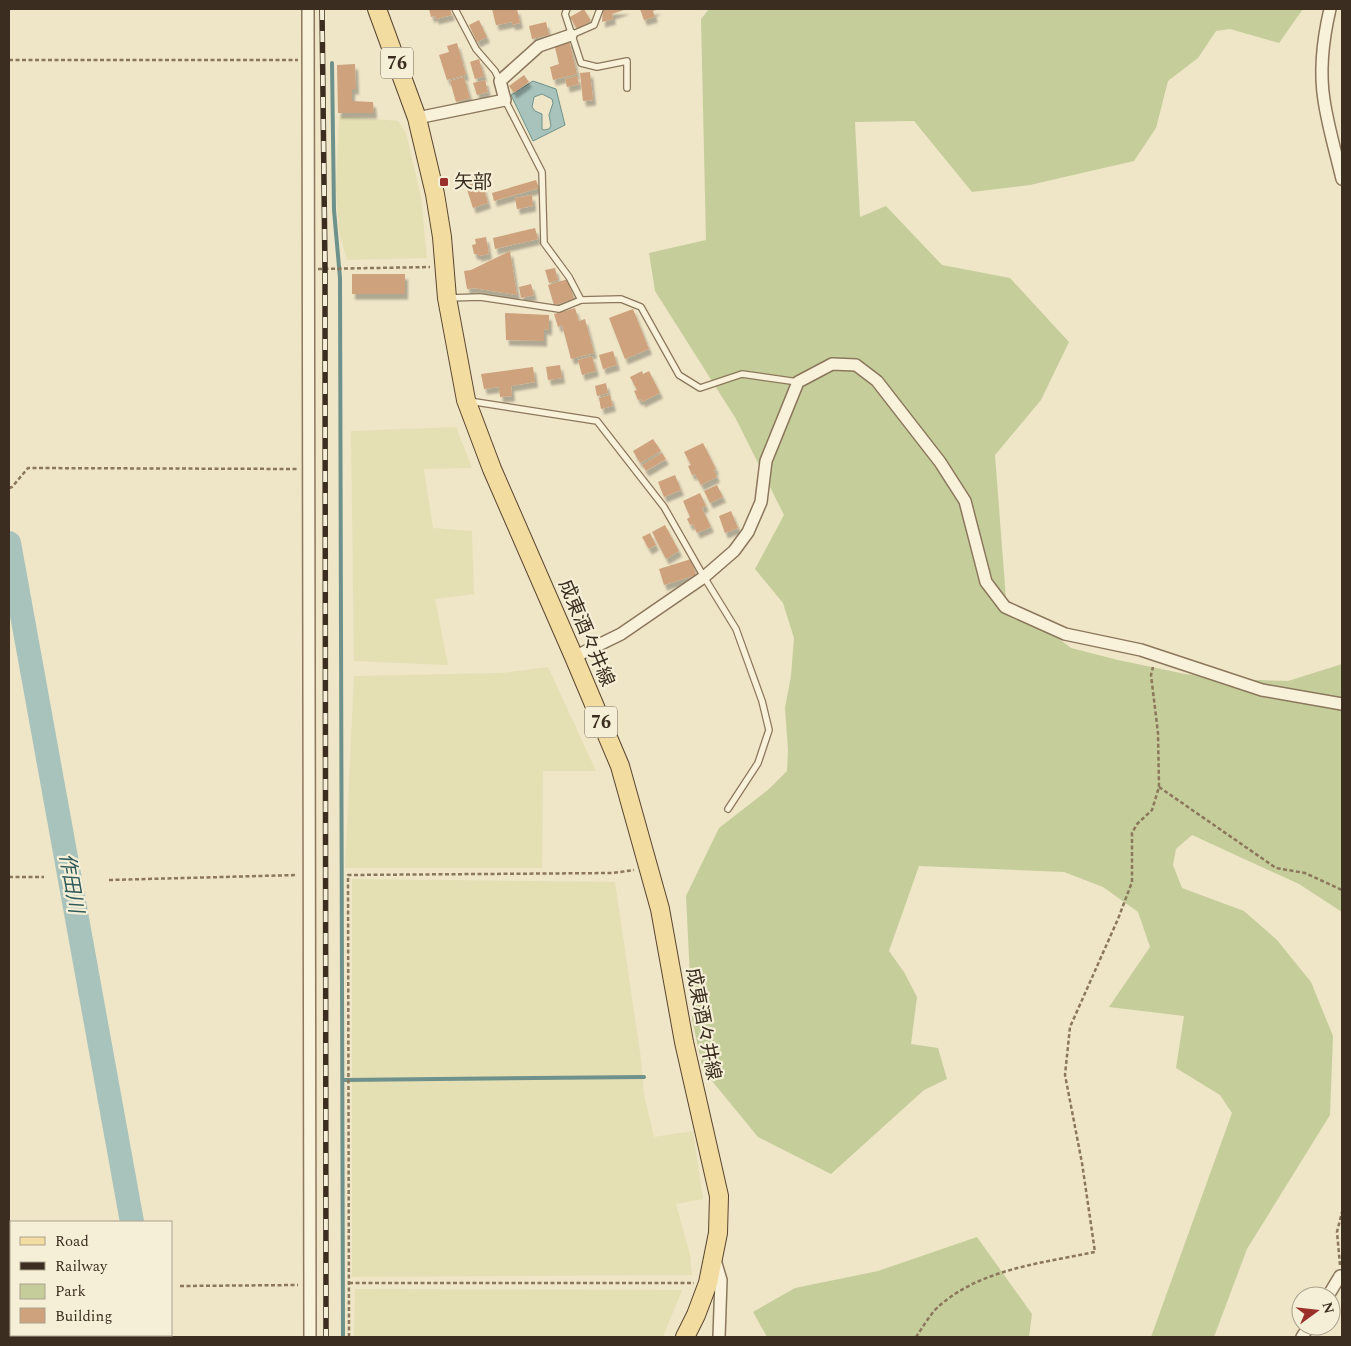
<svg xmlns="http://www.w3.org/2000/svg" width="1351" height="1346" viewBox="0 0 1351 1346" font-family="Spectral,'Noto Sans JP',serif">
<defs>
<filter id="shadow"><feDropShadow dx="3" dy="5.5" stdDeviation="1" flood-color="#0004"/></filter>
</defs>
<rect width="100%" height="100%" fill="#efe5c7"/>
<!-- farmland -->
<g fill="#e5dfb4">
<polygon points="339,116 398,121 406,133 421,197 427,258 347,260 339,231 336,189"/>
<polygon points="456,427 472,468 424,469 433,528 472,531 474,594 435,599 448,665 354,661 351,431"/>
<polygon points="548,667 596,771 543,771 542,868 345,868 354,676 502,673"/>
<polygon points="352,879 615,882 641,1059 644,1094 654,1137 693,1131 703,1199 676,1204 690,1255 692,1275 352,1277"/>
<polygon points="355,1289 682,1290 663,1337 354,1337"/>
</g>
<!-- green -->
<g fill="#c5ce9b">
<polygon points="709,9 1303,9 1279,43 1230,29 1216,31 1198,58 1168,81 1156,128 1134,161 1030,185 972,192 914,121 855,122 860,217 886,206 942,265 1010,278 1069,342 1041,400 995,455 1006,599 1071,648 1118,660 1185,674 1225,679 1288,681 1342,664 1342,912 1299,884 1192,835 1176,849 1173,865 1182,888 1244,911 1277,940 1311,982 1333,1036 1330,1115 1247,1249 1214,1337 1151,1337 1232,1113 1220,1095 1176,1068 1184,1016 1109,1007 1150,947 1138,912 1103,887 1064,872 919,866 889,951 904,972 917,997 911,1044 938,1048 947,1079 924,1090 831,1174 758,1137 703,1070 692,1019 686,896 719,828 769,789 787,771 788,750 785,708 791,676 794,638 783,603 755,569 784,515 736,419 655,291 649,253 706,240 701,19"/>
<polygon points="977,1237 1032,1314 1029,1337 767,1337 753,1312 795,1288 878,1271"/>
</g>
<!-- water -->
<path fill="#a8c3bc" stroke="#6e928b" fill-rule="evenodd" d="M533,81L556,89L565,125L533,141L511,95ZM542,94L552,99L553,103L549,115L551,126L549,129L544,130L542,129V114L535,111L532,107L534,97Z"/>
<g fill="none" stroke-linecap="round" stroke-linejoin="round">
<!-- stream -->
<g stroke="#6e928b" stroke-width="4">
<polyline points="332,63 334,210 340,278 343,1337"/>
<polyline points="343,1080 644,1077"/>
</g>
<!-- river -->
<g stroke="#a8c3bc" stroke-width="24">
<polyline points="9,543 132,1222"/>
<polyline points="153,1335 154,1337"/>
</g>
</g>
<!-- building -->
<g fill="#cda27d" filter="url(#shadow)">
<polygon points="429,9 450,9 452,15 436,19 435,16 431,17"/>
<polygon points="492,9 517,9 520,23 512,25 512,22 496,25"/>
<polygon points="584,9 591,21 577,29 570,17"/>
<polygon points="603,9 627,9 612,14 613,19 602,22"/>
<polygon points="640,9 659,9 653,11 655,17 644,20"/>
<polygon points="479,20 487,37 477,42 469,25"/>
<polygon points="546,22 549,35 532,39 529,26"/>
<polygon points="569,40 577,74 553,80 550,67 559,64 554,43"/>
<polygon points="457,43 466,75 447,80 439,55 449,52 447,46"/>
<polygon points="479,59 484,76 475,79 470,62"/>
<polygon points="355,64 356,89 352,89 352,101 373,102 374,113 338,113 337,65"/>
<polygon points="590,72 593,100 583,101 580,73"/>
<polygon points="524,75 529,82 514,93 509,86"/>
<polygon points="577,76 579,84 567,87 565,79"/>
<polygon points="464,77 470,98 456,102 450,81"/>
<polygon points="485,80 488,92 477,95 473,83"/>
<polygon points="479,173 488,203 473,208 465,183 473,180 471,175"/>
<polygon points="536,180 539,188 494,201 492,193"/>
<polygon points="532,195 533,206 517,209 515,198"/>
<polygon points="535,228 538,239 495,249 493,238"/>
<polygon points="486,237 489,254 478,256 478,254 474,254 472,245 476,244 475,239"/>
<polygon points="510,251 517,295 474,288 467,289 464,271 471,270"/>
<polygon points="555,268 558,280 549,283 545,270"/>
<rect x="352" y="274" width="53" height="20"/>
<polygon points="568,279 574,299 554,305 548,285"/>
<polygon points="531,284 534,295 521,298 519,287"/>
<polygon points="575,308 579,321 585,319 594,353 571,359 562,325 558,327 554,314"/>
<polygon points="633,309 649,349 625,359 609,318"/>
<polygon points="505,313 549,315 549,330 544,329 544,341 506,340"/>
<polygon points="613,351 617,365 603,369 599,355"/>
<polygon points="592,356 596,371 582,375 578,360"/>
<polygon points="560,365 562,378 548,380 546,367"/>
<polygon points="533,367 535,382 511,386 512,396 500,397 499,387 484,389 481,374"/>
<polygon points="642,371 643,374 649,371 660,393 642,402 641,399 638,400 634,391 637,390 630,377"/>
<polygon points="606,383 608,393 597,396 595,386"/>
<polygon points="610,395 613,406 601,409 599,398"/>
<polygon points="653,439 661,451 640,463 633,451"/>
<polygon points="703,443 716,469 714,470 717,477 701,485 695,474 692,475 688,466 691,465 684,452"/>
<polygon points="662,453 666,459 646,471 642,465"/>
<polygon points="675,475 681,490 664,497 658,482"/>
<polygon points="717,485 723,497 710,503 704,491"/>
<polygon points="700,493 706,506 702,508 711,527 697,533 693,524 690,525 687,519 690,517 683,501"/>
<polygon points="731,511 738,528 725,533 719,516"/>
<polygon points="665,525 679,551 666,559 652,532"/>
<polygon points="650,533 656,545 649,549 642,537"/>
<polygon points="691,559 696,575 664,585 659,569"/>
</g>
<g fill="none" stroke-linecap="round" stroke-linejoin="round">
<defs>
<g id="service">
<polyline points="455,9 476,49 495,71 500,81"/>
<polyline points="567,9 565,14 581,63 597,67 627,61 627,88"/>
<polyline points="571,35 594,25 600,9"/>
<polyline points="505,100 542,172 544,243 569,277 581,300"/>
<polyline points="448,298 480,297 559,309 581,300 621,299 641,307 679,375 700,388 742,374 798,382"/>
<polyline points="469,401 597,421 664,507 704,577 736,629 762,701 769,730 758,763 728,809"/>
</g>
<g id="minor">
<polyline points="308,9 310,1337"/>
<path d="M1330,9C1323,39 1319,69 1324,100C1328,127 1336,153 1342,179"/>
<polyline points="417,118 505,100 500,81 539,46 571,35"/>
<polyline points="574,657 621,634 704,577 734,551 748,532 761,502 766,461 798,382 832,364 856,365 877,381 940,462 965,501 986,582 1005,607 1065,634 1141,650 1262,690 1342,704"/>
<polyline points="715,1260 721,1280 719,1337"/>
<polyline points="1328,1296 1340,1276"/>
<polyline points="1302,1337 1309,1326"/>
</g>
<polyline id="primary" points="377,9 417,118 435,194 442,237 447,298 466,400 492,469 574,657 620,766 660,909 684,1042 719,1196 718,1233 708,1283 696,1315 685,1337"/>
</defs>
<!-- service casing -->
<use href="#service" stroke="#8b775c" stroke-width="8"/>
<!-- minor casing -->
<use href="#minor" stroke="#8b775c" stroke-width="14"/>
<!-- primary casing -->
<use href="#primary" stroke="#594530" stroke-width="20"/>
<!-- path -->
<g stroke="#8b775c" stroke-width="2.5" stroke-dasharray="4 2.5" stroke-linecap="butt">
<polyline points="9,60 298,60"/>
<polyline points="318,269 430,267"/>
<polyline points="9,488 12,487 28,468 298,469"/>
<polyline points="1159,787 1276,868 1305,873 1342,890"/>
<polyline points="9,877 44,877"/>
<polyline points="109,880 297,875"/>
<polyline points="1340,1265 1337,1232 1342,1212"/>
<polyline points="9,1282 11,1282"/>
<polyline points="349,1283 694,1283"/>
<polyline points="180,1286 298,1285"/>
<polyline points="349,1337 348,875 613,873 634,870"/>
<path d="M916,1337C923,1327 930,1314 939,1306C981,1269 1042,1263 1095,1252L1082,1163L1065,1075L1070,1027L1118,919L1132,882V833L1137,824L1152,810L1159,787L1158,733L1151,675L1153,667"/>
</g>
<!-- service -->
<use href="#service" stroke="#f9f2db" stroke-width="5.5"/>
<!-- minor -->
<use href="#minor" stroke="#f9f2db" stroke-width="11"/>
<!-- primary -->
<use href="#primary" stroke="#f2dca0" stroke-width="18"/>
<defs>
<polyline id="rail" points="322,9 325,269 326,1337"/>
</defs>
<!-- rail casing -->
<use href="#rail" stroke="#3b2e20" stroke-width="5.5"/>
<!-- rail -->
<use href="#rail" stroke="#f6efd7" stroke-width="4" stroke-dasharray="11" stroke-linecap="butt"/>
</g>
<!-- markers -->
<rect fill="#9b302b" stroke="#f6efd7" stroke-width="2" x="439" y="177" width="10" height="10" rx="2.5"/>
<g text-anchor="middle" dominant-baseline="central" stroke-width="4.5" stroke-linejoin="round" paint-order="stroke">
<!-- shield labels -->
<g fill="#f6efd7" stroke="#736857" stroke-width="1">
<rect x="381" y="47.5" width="32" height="31" rx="4"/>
<rect x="585" y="706.5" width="32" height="31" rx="4"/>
</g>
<g font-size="18" font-weight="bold" fill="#3b2e20">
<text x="397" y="63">76</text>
<text x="601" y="722">76</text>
</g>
<!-- poi labels -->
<g font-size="19" fill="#3b2e20" stroke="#f6efd7" text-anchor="start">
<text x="454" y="182">矢部</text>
</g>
<!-- street labels -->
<g font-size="19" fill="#3b2e20" stroke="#f6efd7">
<text transform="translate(586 633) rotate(67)">成東酒々井線</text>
<text transform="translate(703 1024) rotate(79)">成東酒々井線</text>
</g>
<!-- water labels -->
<g font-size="20" font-style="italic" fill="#2f5b5a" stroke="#f6efd7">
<text transform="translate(71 883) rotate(80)">作田川</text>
</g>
</g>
<!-- border -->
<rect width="1351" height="1346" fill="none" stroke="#3b2e20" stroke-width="20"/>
<!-- legend -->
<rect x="10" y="1221" width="162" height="115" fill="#f6efd7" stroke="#aba28e"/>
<rect x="20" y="1237" width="25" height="8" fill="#f2dca0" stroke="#aba28e"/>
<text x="55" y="1246" font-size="15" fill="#3b2e20">Road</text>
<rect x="20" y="1262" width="25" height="8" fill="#3b2e20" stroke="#aba28e"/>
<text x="55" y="1271" font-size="15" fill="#3b2e20">Railway</text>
<rect x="20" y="1284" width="25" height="15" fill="#c5ce9b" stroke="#aba28e"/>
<text x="55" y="1296" font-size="15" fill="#3b2e20">Park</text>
<rect x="20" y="1308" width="25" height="15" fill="#cda27d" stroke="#aba28e"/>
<text x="55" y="1321" font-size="15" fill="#3b2e20">Building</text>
<!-- north arrow -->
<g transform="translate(1316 1311) rotate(75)"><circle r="24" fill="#f6efd7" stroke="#aba28e"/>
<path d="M0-4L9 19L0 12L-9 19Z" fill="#9b302b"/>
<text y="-8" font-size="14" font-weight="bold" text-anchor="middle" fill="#3b2e20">N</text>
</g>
</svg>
